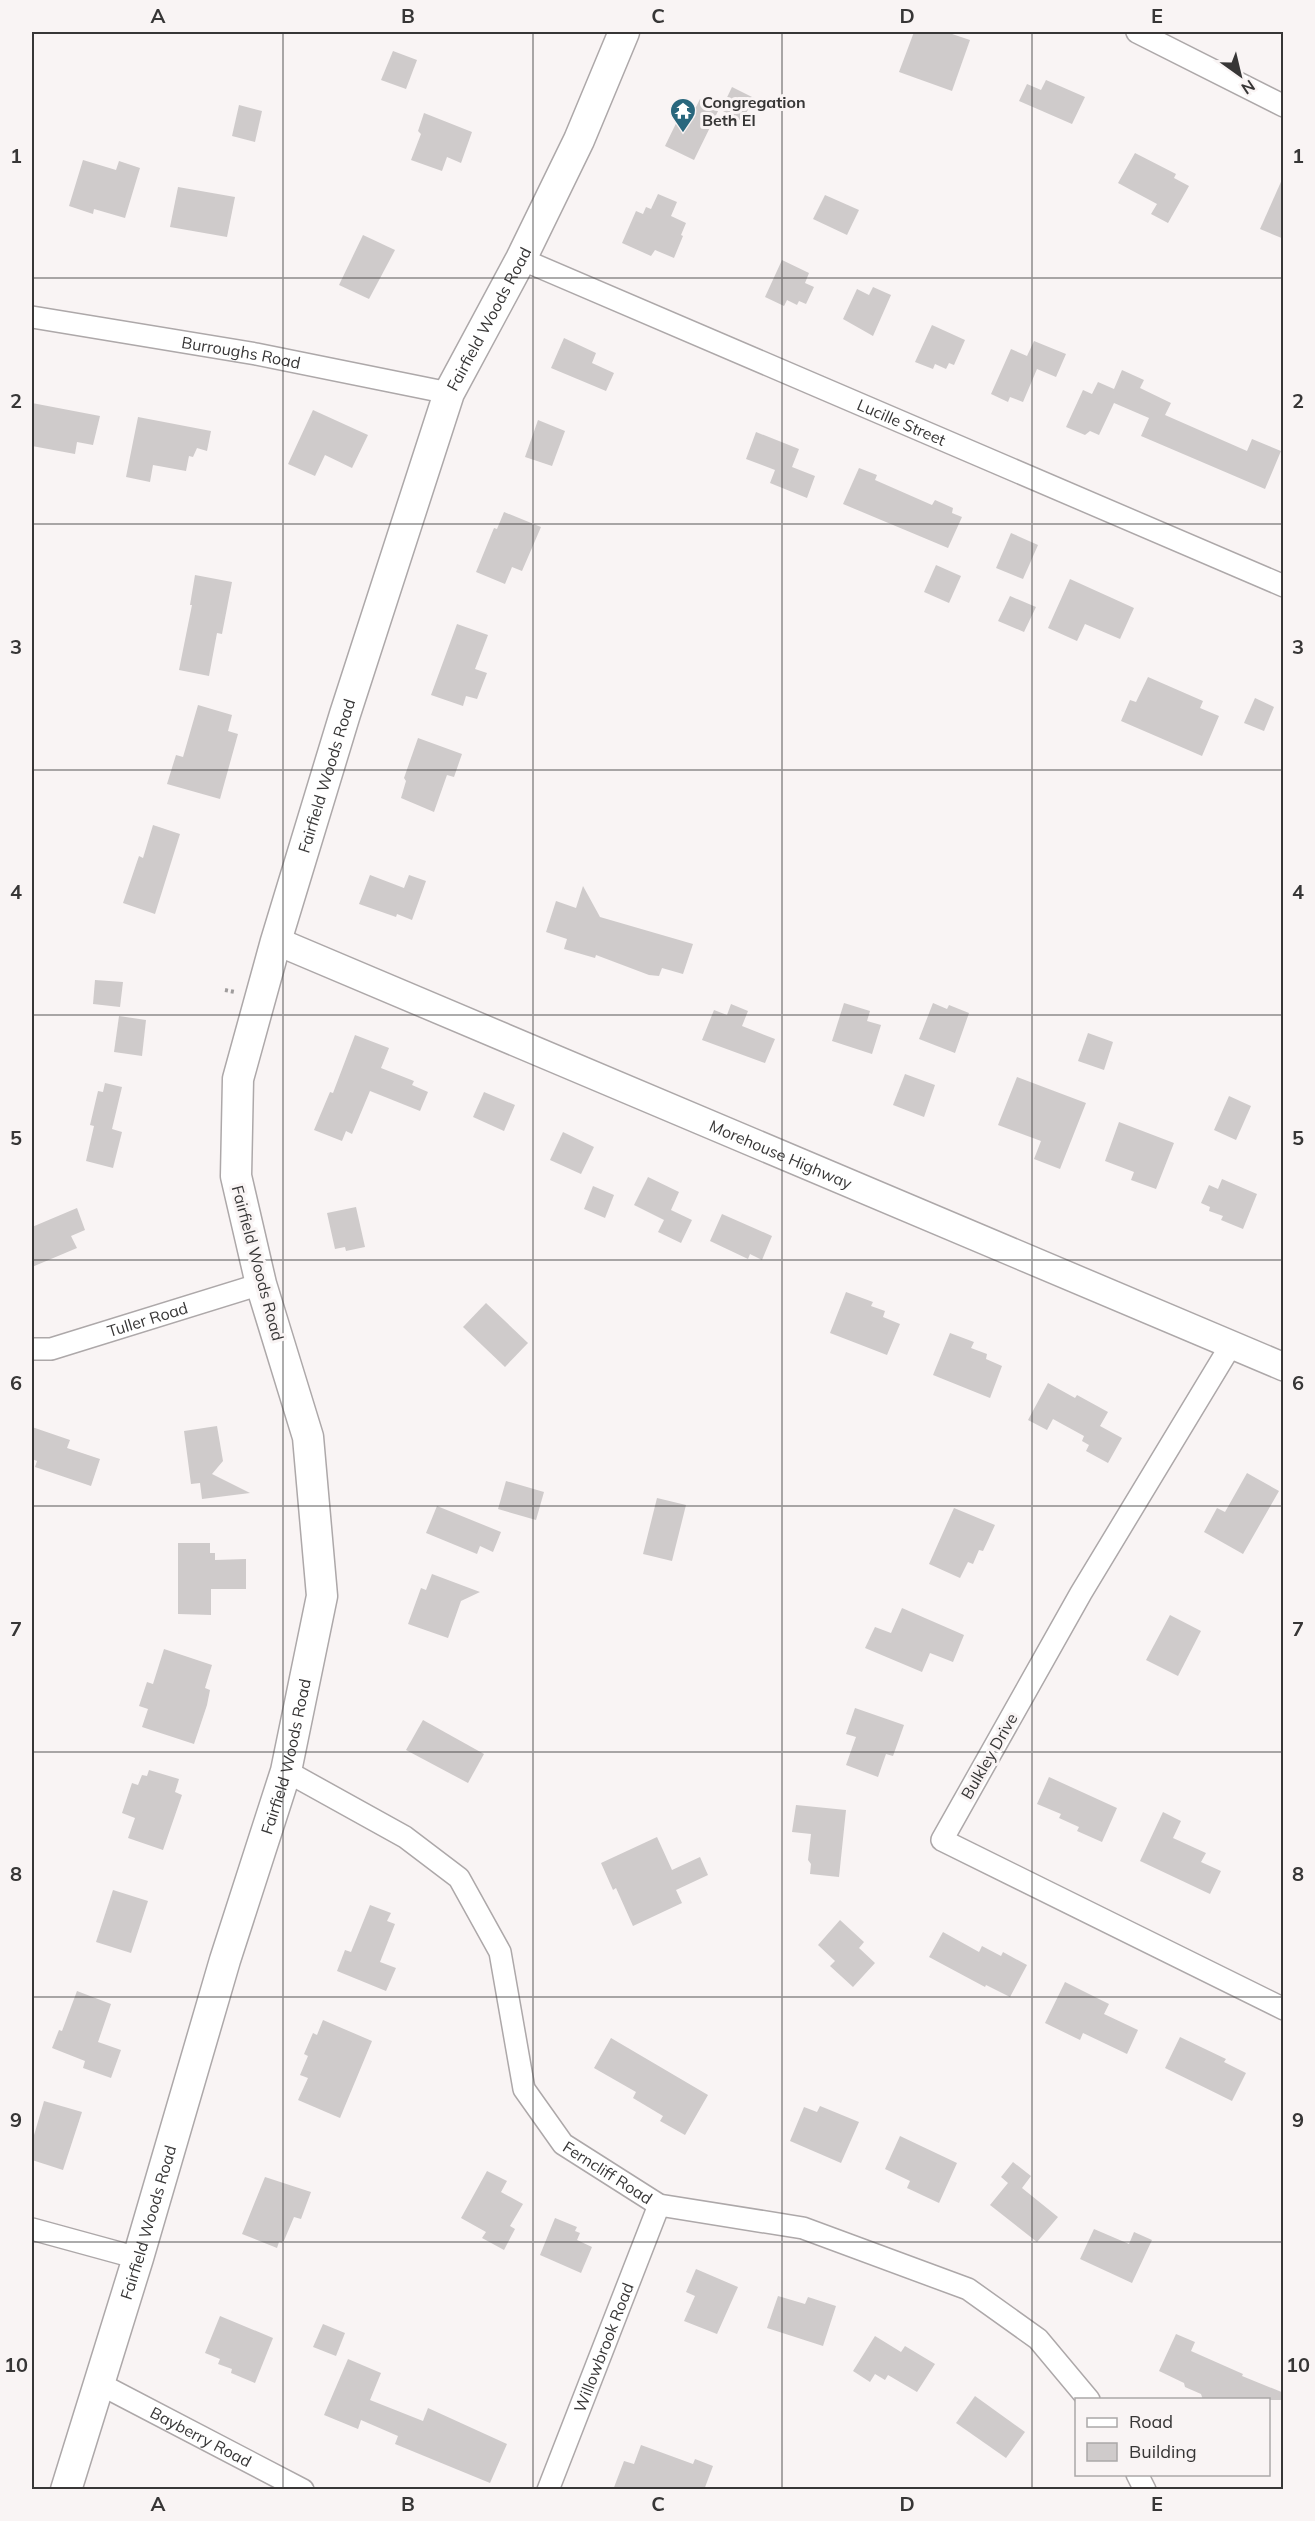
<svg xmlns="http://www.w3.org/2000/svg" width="1315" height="2521" viewBox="0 0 1315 2521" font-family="Mulish,sans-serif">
<rect width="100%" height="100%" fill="#f9f4f4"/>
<!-- building -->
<g fill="#cfcbcb">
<polygon points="914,32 946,32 970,40 952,91 899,72"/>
<polygon points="393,51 417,60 406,89 381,80"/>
<polygon points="1046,80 1085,97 1072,124 1019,101 1027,84 1041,90"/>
<polygon points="732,87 754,98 742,121 721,110"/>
<polygon points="700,99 719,109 694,160 665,146 685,105 695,109"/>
<polygon points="239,105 262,111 255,142 232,136"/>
<polygon points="424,113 472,132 461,163 447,157 442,171 411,160 421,134 418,131"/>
<polygon points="1135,153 1176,174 1174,178 1189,186 1168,223 1151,214 1157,204 1118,183"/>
<polygon points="83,160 116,170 119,161 140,168 125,218 94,209 93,214 69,206"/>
<polygon points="1284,175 1284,239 1260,229"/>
<polygon points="178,187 235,197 227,237 170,227"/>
<polygon points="658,194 677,202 671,216 686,223 681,235 683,236 674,258 655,250 651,256 622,243 636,211 643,214 646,207 651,209"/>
<polygon points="825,195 859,210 847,235 813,219"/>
<polygon points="363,235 395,250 369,299 339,285"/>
<polygon points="782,260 809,273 805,283 814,287 806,304 799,301 797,305 787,300 784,306 765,297"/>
<polygon points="873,287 891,295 873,336 843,319 857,289 869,295"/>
<polygon points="932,325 965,340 954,365 949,363 946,369 935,364 933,369 915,362"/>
<polygon points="564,338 596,353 592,363 614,373 606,391 551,368"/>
<polygon points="1034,341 1066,354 1056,377 1037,369 1023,402 1010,397 1008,402 991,394 1011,349 1027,356"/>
<polygon points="1122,370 1144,380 1140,388 1171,403 1165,415 1247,451 1252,439 1281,451 1265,489 1141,436 1149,418 1114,403 1099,435 1090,431 1085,435 1066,427 1083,390 1092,394 1098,382 1114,389"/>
<polygon points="32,403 100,416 93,445 77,442 75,454 32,446"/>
<polygon points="313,410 368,435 352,468 325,455 315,476 288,464"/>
<polygon points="138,417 211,431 207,451 197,448 193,457 189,456 186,471 153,465 150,482 126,477"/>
<polygon points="538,420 565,431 552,466 525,457"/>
<polygon points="756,432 799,449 792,467 815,476 807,498 770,483 775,470 746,459"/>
<polygon points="859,468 877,475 875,480 932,505 935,500 953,508 952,513 962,517 948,548 843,504"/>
<polygon points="504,512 541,527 522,571 512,567 505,584 476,572 494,528 497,529"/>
<polygon points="1011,533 1038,545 1023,579 996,568"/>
<polygon points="936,565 961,576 949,603 924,592"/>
<polygon points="195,575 232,582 222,634 217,633 209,676 179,670 192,605 190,605"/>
<polygon points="1070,579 1134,608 1120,639 1085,624 1077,641 1048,628"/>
<polygon points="1010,596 1036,607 1024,632 998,621"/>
<polygon points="457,624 488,635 475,669 487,673 477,699 466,696 463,706 431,695"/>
<polygon points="1148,677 1203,701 1200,708 1219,716 1202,756 1121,721 1130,700 1136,702"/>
<polygon points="1255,698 1274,707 1264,731 1244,723"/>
<polygon points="198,705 232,715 228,731 238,734 220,799 167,784 176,755 183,757"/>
<polygon points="418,738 462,754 454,777 447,775 434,812 401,798 406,781 404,778"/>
<polygon points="153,825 180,834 155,914 123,903 139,856 143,858"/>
<polygon points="370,875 404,888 409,875 426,881 412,920 397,914 396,917 359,904"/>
<polygon points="583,886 600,917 693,944 683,974 662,968 659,976 649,975 596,955 595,958 564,949 567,939 546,932 556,901 576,908"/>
<polygon points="95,980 123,982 120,1007 93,1004"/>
<polygon points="844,1003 870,1011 867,1021 881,1025 872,1054 832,1041"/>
<polygon points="933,1003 947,1009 949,1005 969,1013 955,1053 919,1039"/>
<polygon points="731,1004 748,1011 742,1026 775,1039 765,1063 702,1040 714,1010 727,1015"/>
<polygon points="119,1016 146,1020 142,1056 114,1052"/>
<polygon points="1088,1033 1113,1042 1104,1070 1078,1061"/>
<polygon points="355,1035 389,1048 381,1068 414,1081 412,1085 428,1092 420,1111 370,1091 352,1134 346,1131 342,1141 314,1130 330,1092 333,1093"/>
<polygon points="905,1074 935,1085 924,1117 893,1105"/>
<polygon points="1017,1077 1086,1103 1060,1169 1034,1159 1041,1141 998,1125"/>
<polygon points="105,1083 122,1087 112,1129 122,1132 113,1168 86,1161 94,1126 90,1125 98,1091 103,1092"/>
<polygon points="484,1092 515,1105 504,1131 473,1117"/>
<polygon points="1229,1096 1251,1106 1236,1140 1214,1130"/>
<polygon points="1119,1122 1174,1143 1156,1189 1131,1180 1134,1172 1105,1161"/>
<polygon points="563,1132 594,1147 581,1174 550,1160"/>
<polygon points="648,1177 679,1192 671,1210 692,1220 681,1243 658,1232 664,1220 634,1205"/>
<polygon points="1222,1179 1257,1194 1243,1229 1221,1220 1223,1216 1209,1211 1210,1207 1201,1203 1209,1185 1218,1189"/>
<polygon points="593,1186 614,1195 605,1218 584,1209"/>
<polygon points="356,1207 365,1247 346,1251 345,1247 335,1249 327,1213"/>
<polygon points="77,1208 85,1230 71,1236 77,1248 32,1267 32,1227"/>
<polygon points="722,1214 772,1236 762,1260 750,1254 748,1259 710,1241"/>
<polygon points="846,1292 873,1302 871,1306 885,1311 883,1317 900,1324 887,1355 830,1333"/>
<polygon points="486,1303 528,1343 505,1367 463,1327"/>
<polygon points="950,1333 974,1342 971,1348 987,1354 986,1359 1002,1366 990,1398 933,1375"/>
<polygon points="1048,1383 1075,1398 1077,1395 1108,1412 1100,1426 1122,1438 1108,1463 1086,1451 1089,1445 1082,1441 1084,1436 1053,1419 1047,1430 1028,1420"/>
<polygon points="217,1426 223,1461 212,1474 250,1493 202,1499 200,1483 191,1484 184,1431"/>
<polygon points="32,1427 70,1440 67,1448 100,1459 91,1486 35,1467 37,1461 32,1459"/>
<polygon points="1247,1473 1279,1491 1243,1554 1204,1532 1217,1508 1225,1512"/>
<polygon points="506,1481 544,1492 536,1520 498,1509"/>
<polygon points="657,1498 686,1505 672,1561 643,1554"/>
<polygon points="437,1506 501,1532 493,1552 480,1546 477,1554 426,1533"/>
<polygon points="954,1508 995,1525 983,1551 979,1550 973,1564 968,1562 960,1578 929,1564"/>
<polygon points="178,1543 210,1543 210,1553 215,1553 215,1560 246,1559 246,1589 211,1589 211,1615 178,1614"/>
<polygon points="432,1574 480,1592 461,1601 448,1638 408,1624 421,1588 426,1590"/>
<polygon points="902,1608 964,1635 953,1662 930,1653 922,1672 865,1648 875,1627 891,1633"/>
<polygon points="1170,1615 1201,1631 1178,1676 1146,1660"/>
<polygon points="164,1649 212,1665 205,1688 210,1690 207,1705 194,1744 142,1727 148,1709 139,1706 147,1682 153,1684"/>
<polygon points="855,1708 904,1725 893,1756 886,1754 878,1777 846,1765 856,1737 846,1734"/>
<polygon points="423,1720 484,1754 468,1783 406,1750"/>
<polygon points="149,1770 179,1779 175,1792 182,1795 163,1850 128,1838 135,1818 122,1813 132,1783 138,1785 142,1775 147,1776"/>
<polygon points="1049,1777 1117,1808 1102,1842 1077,1831 1079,1827 1059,1818 1061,1814 1037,1804"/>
<polygon points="796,1805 846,1810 839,1877 810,1874 811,1864 808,1860 811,1834 792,1832"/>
<polygon points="1163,1812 1181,1821 1173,1838 1206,1853 1201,1862 1221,1871 1210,1894 1140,1861"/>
<polygon points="657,1837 672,1870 700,1857 708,1875 676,1890 682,1903 633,1926 616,1888 613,1890 601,1863"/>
<polygon points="113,1890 148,1901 131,1953 96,1942"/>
<polygon points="370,1905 391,1913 387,1921 395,1924 380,1962 396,1968 386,1991 337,1971 345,1950 351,1952"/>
<polygon points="840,1920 864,1942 859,1948 875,1963 853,1987 830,1966 835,1961 818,1945"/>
<polygon points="943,1932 979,1952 982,1946 1001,1956 1003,1952 1027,1965 1010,1997 986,1985 985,1987 929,1957"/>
<polygon points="1065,1982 1109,2004 1104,2014 1138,2030 1127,2054 1083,2033 1080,2040 1045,2023"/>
<polygon points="77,1991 111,2004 98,2042 121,2050 111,2078 83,2068 85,2061 52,2048 59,2030 62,2031"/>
<polygon points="323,2020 372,2041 340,2118 298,2100 308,2078 300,2075 308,2056 304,2054 313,2033 317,2035"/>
<polygon points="1180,2037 1226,2059 1224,2062 1246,2073 1232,2101 1165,2068"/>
<polygon points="611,2038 708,2095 685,2135 660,2121 663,2116 633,2098 636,2092 594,2068"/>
<polygon points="44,2101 82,2112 63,2170 32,2160 32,2142"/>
<polygon points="820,2106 859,2122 841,2163 790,2141 804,2107 817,2112"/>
<polygon points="900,2136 957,2163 939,2203 907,2188 910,2181 885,2169"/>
<polygon points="1013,2162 1031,2176 1022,2188 1058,2217 1037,2242 990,2205 1008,2183 1001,2177"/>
<polygon points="487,2171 507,2181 501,2192 523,2204 510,2226 515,2229 504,2250 482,2238 486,2232 461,2218"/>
<polygon points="265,2177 311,2192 301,2219 294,2217 283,2243 279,2242 277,2248 242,2234"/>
<polygon points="555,2218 577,2227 575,2231 580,2233 577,2240 592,2247 581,2273 540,2255"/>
<polygon points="1094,2229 1129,2244 1134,2232 1152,2240 1132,2283 1080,2259"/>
<polygon points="696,2269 738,2287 717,2334 684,2321 695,2296 686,2292"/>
<polygon points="778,2296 805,2304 808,2297 836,2306 823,2346 767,2328"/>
<polygon points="220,2316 273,2338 255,2383 231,2373 232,2369 218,2364 220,2359 205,2353"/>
<polygon points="323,2324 345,2333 336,2356 313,2347"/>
<polygon points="1176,2334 1195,2342 1191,2351 1243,2374 1242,2376 1284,2393 1284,2400 1203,2400 1201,2394 1185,2387 1184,2383 1159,2371"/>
<polygon points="875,2336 901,2352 905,2346 935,2364 917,2392 888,2375 885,2380 875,2374 870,2382 853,2371"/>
<polygon points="348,2359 381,2373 370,2400 423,2421 428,2408 507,2444 490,2483 395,2444 398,2436 361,2420 358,2429 324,2415"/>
<polygon points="975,2396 1025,2432 1006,2458 956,2423"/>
<polygon points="641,2445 693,2464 695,2459 713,2466 704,2490 613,2490 624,2461 634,2464"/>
</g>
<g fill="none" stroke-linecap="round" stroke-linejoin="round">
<defs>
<g id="minor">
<polyline points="1137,32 1284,106"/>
<path id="s1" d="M521,259L1284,586"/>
<path id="s2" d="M32,317L256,354L449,393"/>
<polyline points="1231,1345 1081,1593 942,1840 1284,2009"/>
<path id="s3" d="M32,1349H51L261,1284"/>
<path id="s4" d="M286,1771L405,1837L459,1878L500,1952L524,2089L563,2144L659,2205L803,2228L968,2289L1038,2339L1089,2400"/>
<polyline points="32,2229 138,2258"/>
<path id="s5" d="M98,2383L303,2490"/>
<polyline points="1137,2474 1145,2490"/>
<path id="s6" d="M548,2490L659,2205"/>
</g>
<g id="tertiary">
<path id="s7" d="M276,941L1284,1367"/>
</g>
<g id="secondary">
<path id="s8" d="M66,2490L138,2258L225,1960L286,1771L322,1596L308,1437L261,1284L236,1176L238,1079L276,941L345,714L449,393L521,259L579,140L624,32"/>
</g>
</defs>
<!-- minor casing -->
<use href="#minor" stroke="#ada8a9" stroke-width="24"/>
<!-- tertiary casing -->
<use href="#tertiary" stroke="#ada8a9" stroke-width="30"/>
<!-- secondary casing -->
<use href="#secondary" stroke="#ada8a9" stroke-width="33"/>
<!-- path -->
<polyline stroke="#9f9c9c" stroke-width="4" stroke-dasharray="3 3" stroke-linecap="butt" points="225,990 235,992"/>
<!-- minor -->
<use href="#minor" stroke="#fff" stroke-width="21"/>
<!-- tertiary -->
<use href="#tertiary" stroke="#fff" stroke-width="27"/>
<!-- secondary -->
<use href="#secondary" stroke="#fff" stroke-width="30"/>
</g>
<!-- grid -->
<path fill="none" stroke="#373636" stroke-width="1.5" stroke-opacity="0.55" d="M283,32V2490M533,32V2490M782,32V2490M1032,32V2490M32,278H1284M32,524H1284M32,770H1284M32,1015H1284M32,1260H1284M32,1506H1284M32,1752H1284M32,1997H1284M32,2242H1284"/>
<!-- icons -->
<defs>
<symbol id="temple-pin" viewBox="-11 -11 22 30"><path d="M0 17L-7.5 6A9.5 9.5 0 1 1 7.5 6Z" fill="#29677d" stroke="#f9f4f4"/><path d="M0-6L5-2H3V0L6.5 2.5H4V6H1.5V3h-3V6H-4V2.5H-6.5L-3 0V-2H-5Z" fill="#fff"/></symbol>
</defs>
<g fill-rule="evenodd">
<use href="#temple-pin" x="668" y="96" width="30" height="40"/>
</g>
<g text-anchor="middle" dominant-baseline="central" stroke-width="6" stroke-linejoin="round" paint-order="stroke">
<!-- poi labels -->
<g font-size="16" font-weight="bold" fill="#373636" stroke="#f9f4f4" text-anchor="start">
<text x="702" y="102">Congregation<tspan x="702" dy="18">Beth El</tspan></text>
</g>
<!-- street labels -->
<g font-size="16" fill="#373636" stroke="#f9f4f4">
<text stroke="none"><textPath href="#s8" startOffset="2260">Fairfield Woods Road</textPath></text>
<text stroke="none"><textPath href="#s2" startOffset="212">Burroughs Road</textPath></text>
<text stroke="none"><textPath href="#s1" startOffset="414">Lucille Street</textPath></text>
<text stroke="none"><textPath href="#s8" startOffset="1774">Fairfield Woods Road</textPath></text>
<text stroke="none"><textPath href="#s7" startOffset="548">Morehouse Highway</textPath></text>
<text transform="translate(258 1263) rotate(75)">Fairfield Woods Road</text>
<text stroke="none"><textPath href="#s3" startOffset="120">Tuller Road</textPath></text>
<text stroke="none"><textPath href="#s8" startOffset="766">Fairfield Woods Road</textPath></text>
<text transform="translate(989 1756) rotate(-60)">Bulkley Drive</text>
<text stroke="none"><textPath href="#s4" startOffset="548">Ferncliff Road</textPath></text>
<text stroke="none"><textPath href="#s8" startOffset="280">Fairfield Woods Road</textPath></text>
<text stroke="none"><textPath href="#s6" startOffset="153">Willowbrook Road</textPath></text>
<text stroke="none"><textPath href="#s5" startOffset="116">Bayberry Road</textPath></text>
</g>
</g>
<!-- border -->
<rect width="1315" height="2521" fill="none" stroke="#f9f4f4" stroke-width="66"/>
<!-- legend -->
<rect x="1075" y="2398" width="195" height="78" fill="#f9f4f4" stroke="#aba8a8" stroke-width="1.5"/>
<rect x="1087" y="2418" width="30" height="9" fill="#ffffff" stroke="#aba8a8" stroke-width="1.5"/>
<text x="1129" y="2428" font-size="18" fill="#373636">Road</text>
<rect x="1087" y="2443" width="30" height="18" fill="#cfcbcb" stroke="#aba8a8" stroke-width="1.5"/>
<text x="1129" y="2458" font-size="18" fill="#373636">Building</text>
<!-- north arrow -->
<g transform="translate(1240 75) rotate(146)" stroke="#f9f4f4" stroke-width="4.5" paint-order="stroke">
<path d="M0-4.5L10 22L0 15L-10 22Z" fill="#373636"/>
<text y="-9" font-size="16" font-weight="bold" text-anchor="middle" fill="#373636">N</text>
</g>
<rect x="33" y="33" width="1249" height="2455" fill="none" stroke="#373636" stroke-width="2"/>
<g font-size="20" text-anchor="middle" font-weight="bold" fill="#373636">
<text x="158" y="23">A</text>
<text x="408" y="23">B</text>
<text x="658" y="23">C</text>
<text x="907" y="23">D</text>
<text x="1157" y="23">E</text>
<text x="16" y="163">1</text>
<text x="1298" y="163">1</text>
<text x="16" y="408">2</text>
<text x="1298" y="408">2</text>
<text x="16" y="654">3</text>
<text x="1298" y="654">3</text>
<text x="16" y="899">4</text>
<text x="1298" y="899">4</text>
<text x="16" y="1145">5</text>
<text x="1298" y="1145">5</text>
<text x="16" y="1390">6</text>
<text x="1298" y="1390">6</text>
<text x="16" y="1636">7</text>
<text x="1298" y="1636">7</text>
<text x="16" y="1881">8</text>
<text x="1298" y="1881">8</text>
<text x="16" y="2127">9</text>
<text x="1298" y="2127">9</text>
<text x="16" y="2372">10</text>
<text x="1298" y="2372">10</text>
<text x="158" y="2511">A</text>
<text x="408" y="2511">B</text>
<text x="658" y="2511">C</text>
<text x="907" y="2511">D</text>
<text x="1157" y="2511">E</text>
</g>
</svg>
